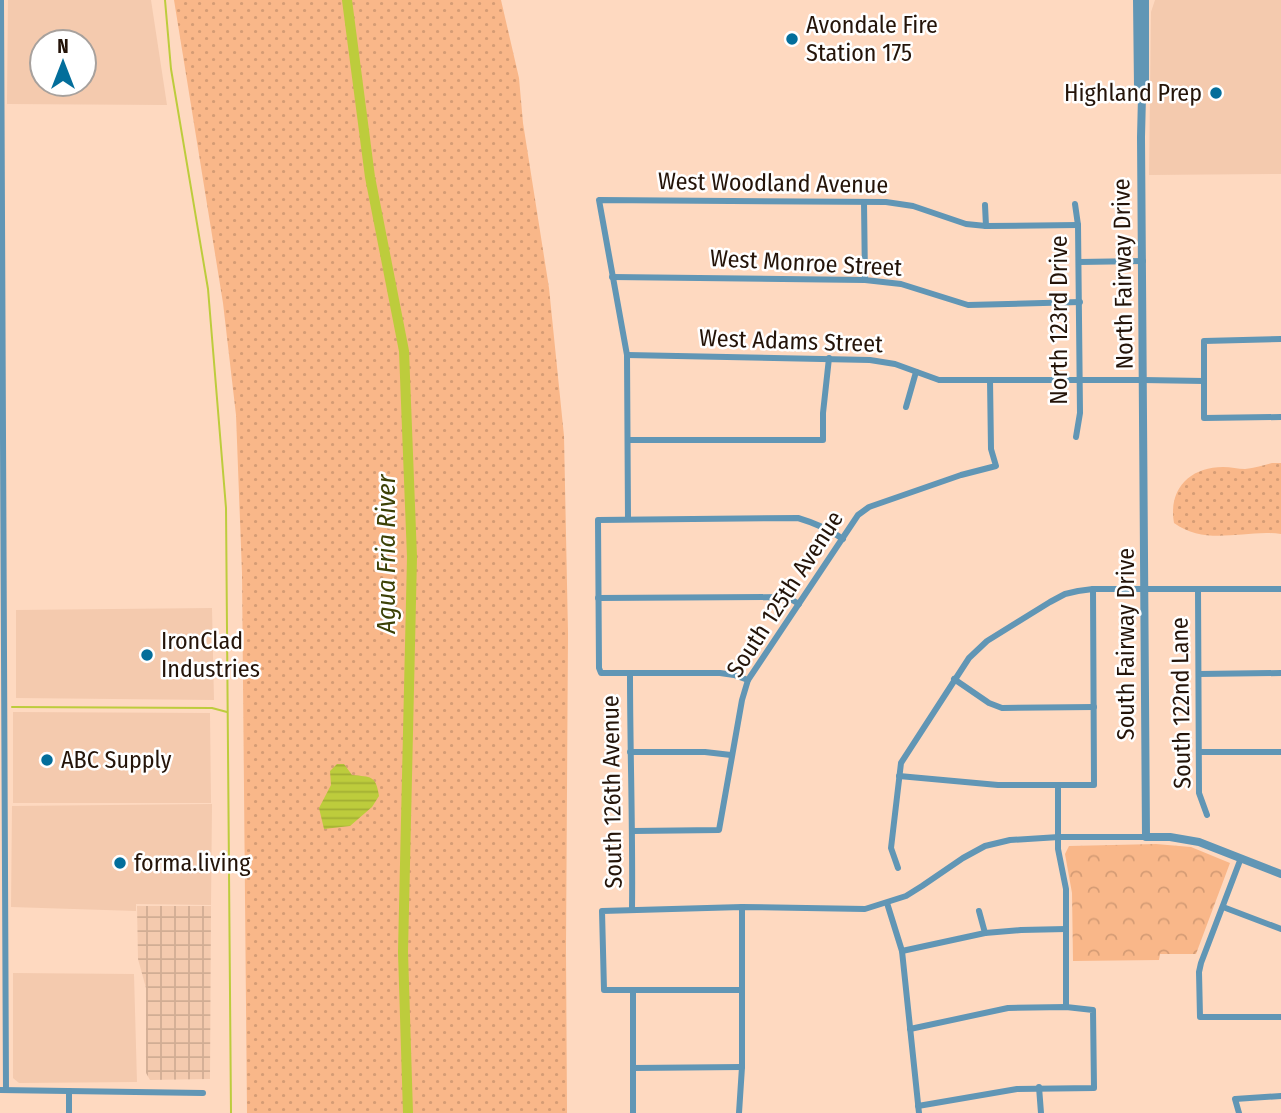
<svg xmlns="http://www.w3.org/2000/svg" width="1281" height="1113" viewBox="0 0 1281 1113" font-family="'Fira Sans Condensed',sans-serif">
<defs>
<pattern id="industrial-grid" width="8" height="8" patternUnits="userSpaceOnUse" patternTransform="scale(1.75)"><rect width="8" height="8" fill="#f4caae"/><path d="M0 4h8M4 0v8" fill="none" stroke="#d1ad94"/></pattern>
<pattern id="grass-dots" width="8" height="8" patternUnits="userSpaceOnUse" patternTransform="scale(1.75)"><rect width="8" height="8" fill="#f9b789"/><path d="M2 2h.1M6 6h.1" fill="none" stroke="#d59c75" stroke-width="1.8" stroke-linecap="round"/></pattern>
<pattern id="forest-crowns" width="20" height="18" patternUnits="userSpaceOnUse" patternTransform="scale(1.75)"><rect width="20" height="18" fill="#f9b789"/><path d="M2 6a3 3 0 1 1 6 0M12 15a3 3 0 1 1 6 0" fill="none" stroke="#d59c75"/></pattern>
<pattern id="water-rules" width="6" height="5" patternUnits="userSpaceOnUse" patternTransform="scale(1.75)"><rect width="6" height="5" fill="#bdcc3c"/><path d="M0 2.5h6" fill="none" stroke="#a2ae33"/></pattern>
</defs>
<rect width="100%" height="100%" fill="#fed9c0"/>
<!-- built -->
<g fill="#f4caae" fill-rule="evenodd">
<path d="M8,0H151L167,105L7,104ZM42,42H84V84H42Z"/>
<polygon points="1155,0 1281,0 1281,174 1149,175 1151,12"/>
<polygon points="212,608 214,700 16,698 16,610"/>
<polygon points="13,712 210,713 211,803 13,803"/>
<polygon points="212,804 211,905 136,904 136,911 11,907 12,806"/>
<polygon points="13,973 134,974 137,1082 19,1083 13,1078"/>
</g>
<!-- industrial -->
<polygon fill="url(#industrial-grid)" points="137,906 211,906 210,1079 150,1080 146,1073 146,988 138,959"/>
<!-- grass -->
<g fill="url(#grass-dots)">
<polygon points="174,0 501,0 519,78 523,123 549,288 564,436 568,633 566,949 567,1113 247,1113 242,573 236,415 223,303"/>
<path d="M1272,463H1281V534C1245,529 1207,547 1174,523C1168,489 1190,467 1223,467C1231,467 1238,469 1245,469C1254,468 1264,465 1272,463Z"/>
</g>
<!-- forest -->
<polygon fill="url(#forest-crowns)" points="1156,844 1191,847 1230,863 1196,954 1160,954 1159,960 1073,961 1072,893 1065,854 1069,846"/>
<!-- water -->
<path fill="url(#water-rules)" d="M337,764H344L352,775C371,777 376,775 379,796L372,807L350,826L324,829L319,808L331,785L330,771Z"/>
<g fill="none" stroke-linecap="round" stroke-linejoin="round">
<!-- stream -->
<g stroke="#bdcc3c" stroke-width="2">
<polyline points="165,0 171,69 208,289 226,508 231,1113"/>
<polyline points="12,707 212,708 227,712"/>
</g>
<!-- river -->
<polyline stroke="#bdcc3c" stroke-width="10" points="347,0 370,177 404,351 412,557 403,952 408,1113"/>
<!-- minor -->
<g stroke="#6196b5" stroke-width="6">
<polyline points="1,0 6,1090"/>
<polyline points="864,202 865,280"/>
<polyline points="1075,204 1078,225 1080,413 1076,437"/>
<polyline points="985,205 986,226"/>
<polyline points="1079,262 1143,261"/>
<polyline points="612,277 865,280 901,284 968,305 1080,302"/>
<polyline points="1281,339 1204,341 1204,418 1281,417"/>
<polyline points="627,355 870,360 895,364 939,380 1143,380 1204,381"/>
<polyline points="906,407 916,372"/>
<polyline points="628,440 823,440 823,413 829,358"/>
<polyline points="628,519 627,355 599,200 886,202 913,206 966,224 986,226 1078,225"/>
<polyline points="1198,589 1199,793 1207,815"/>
<polyline points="598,598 787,597 799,604"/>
<path d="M630,674C630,753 633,831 632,910"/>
<polyline points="1199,674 1281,673"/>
<polyline points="954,679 989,703 1002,708 1094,707"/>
<path d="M748,680L734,675L720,673H601L599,668L598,520L798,518C815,523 829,529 843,539"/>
<polyline points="630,752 705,752 731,755"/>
<polyline points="1199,752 1281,752"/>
<polyline points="899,776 998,785 1094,785 1093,589"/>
<polyline points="1058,786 1058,849 1066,889 1066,1007"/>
<polyline points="633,831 719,830 742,700 748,680 858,515 869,507 961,475 996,466 991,449 990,380"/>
<polyline points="1241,858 1201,963 1199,972 1200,1017 1281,1017"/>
<polyline points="898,868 891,848 901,763 969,658 987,641 1050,602 1065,594 1078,591 1093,589 1281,589"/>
<polyline points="887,903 902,951 919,1113"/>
<polyline points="1223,907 1281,929"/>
<polyline points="979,911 985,933"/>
<polyline points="902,951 985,933 1021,930 1066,929"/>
<polyline points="633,990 633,1113"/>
<polyline points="742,990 604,990 602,911 742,907 865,909 906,896 922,886 963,858 985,846 1010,840 1059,837 1146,837"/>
<polyline points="910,1029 1008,1008 1066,1007 1093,1010 1094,1088 1017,1089 918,1106"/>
<polyline points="633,1068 742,1067"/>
<polyline points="1039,1087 1041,1113"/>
<polyline points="0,1090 203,1093"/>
<polyline points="69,1091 69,1113"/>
<polyline points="739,1113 742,1067 742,907"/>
<polyline points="1239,1113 1235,1099 1281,1096"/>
</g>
<!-- tertiary -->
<g stroke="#6196b5" stroke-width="8">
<polyline points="1137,0 1138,87 1142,96"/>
<polyline points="1145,0 1145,87 1142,96 1141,137 1146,837 1170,837 1199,842 1281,874"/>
</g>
</g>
<!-- markers -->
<g fill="#036e9b" stroke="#fff" stroke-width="2.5">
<circle cx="792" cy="39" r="7"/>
<circle cx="1216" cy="93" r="7"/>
<circle cx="147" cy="655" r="7"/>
<circle cx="47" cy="760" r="7"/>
<circle cx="120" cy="863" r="7"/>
</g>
<g text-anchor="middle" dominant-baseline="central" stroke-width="5" stroke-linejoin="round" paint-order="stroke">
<!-- poi labels -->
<g font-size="24" fill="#241409" stroke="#fff" text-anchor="start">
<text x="806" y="25">Avondale Fire<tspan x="806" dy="28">Station 175</tspan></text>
<text x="1202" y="93" text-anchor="end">Highland Prep</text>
<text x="161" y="641">IronClad<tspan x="161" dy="28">Industries</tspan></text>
<text x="61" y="760">ABC Supply</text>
<text x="134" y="863">forma.living</text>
</g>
<!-- street labels -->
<g font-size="24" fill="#241409" stroke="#fff">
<text transform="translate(773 183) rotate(1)">West Woodland Avenue</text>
<text transform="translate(806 263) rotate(3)">West Monroe Street</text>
<text transform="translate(1123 274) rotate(-91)">North Fairway Drive</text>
<text transform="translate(1059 320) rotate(-90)">North 123rd Drive</text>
<text transform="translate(791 341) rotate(2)">West Adams Street</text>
<text transform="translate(785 594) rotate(-57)">South 125th Avenue</text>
<text transform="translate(1126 644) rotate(-90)">South Fairway Drive</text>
<text transform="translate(1181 703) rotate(-91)">South 122nd Lane</text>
<text transform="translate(612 792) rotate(-91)">South 126th Avenue</text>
</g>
<!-- water labels -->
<g font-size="26" font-style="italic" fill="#3c4106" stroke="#fff">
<text transform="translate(386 554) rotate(-90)">Agua Fria River</text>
</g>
</g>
<!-- north arrow -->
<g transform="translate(63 63)"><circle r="33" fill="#ffffff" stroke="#a7a19d" stroke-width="2"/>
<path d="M0-5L12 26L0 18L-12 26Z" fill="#036e9b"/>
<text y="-10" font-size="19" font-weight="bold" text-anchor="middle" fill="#241409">N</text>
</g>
</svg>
